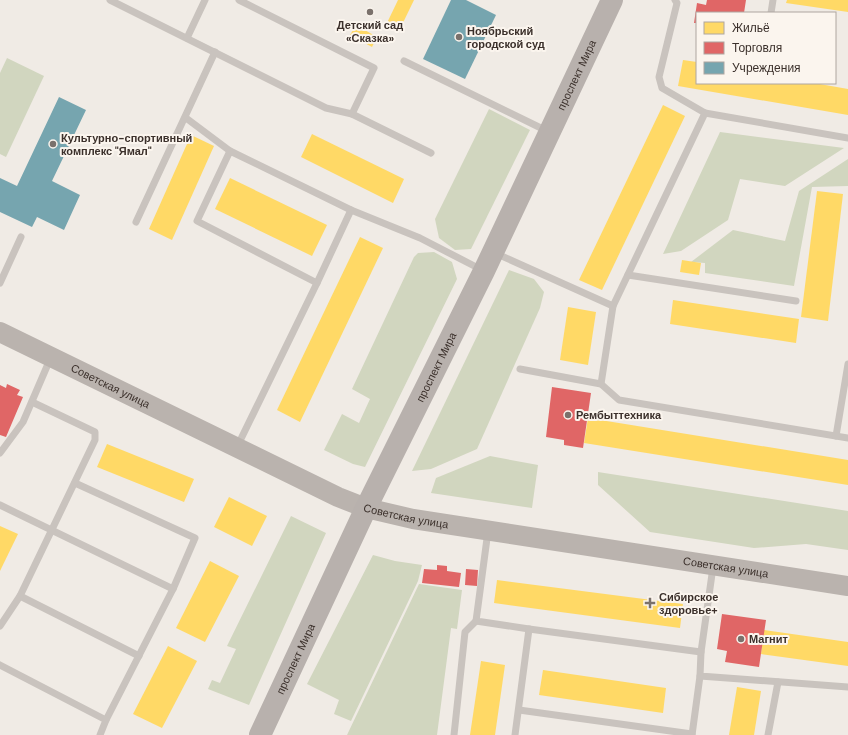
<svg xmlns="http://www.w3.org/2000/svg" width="848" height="735" viewBox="0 0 848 735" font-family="'DM Sans',sans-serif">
<rect width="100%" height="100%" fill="#f0ebe5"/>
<!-- green -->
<g fill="#d1d6bf">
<polygon points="7,58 44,76 6,157 0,154 0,73"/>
<polygon points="489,109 530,130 471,249 455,250 439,238 435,219"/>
<polygon points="720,132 844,148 785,186 740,179 728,220 681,251 663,254"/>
<polygon points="848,159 848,186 812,187 794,286 705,273 705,263 691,262 733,230 785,241 799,191"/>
<polygon points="434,252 452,262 457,279 365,467 353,464 324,450 342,414 359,423 370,399 352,389 414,257 418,253"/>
<polygon points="509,270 534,279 544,292 540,308 477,449 431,469 412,471"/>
<polygon points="490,456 538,465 532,508 431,493 436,478"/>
<polygon points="598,472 848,511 848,550 806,544 754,548 650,532 598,485"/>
<polygon points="291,516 326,533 249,705 208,689 212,680 220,683 236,649 227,646"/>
<polygon points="373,555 395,561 422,565 418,581 351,721 334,714 339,700 307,684"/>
<polygon points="419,584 462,590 457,629 451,628 437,735 347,735"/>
</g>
<!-- homes -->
<g fill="#ffd966">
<polygon points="398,0 414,0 399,31 386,25"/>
<polygon points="787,0 848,0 848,12 786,3"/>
<polygon points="356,25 377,37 372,47 350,35"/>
<polygon points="683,60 697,62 697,83 814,83 848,89 848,115 678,86"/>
<polygon points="663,105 685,116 602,290 579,280"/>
<polygon points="312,134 404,179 393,203 301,157"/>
<polygon points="191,135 214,146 172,240 149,229"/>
<polygon points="230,178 327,225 312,256 215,209"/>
<polygon points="817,191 843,194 828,321 801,317"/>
<polygon points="360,237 383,248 300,422 277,410"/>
<polygon points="682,260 701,263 699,275 680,272"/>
<polygon points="673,300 799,319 796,343 670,324"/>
<polygon points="568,307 596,312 588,365 560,360"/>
<polygon points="588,418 848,460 848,485 584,443"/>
<polygon points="107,444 194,479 184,502 97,467"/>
<polygon points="229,497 267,516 252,546 214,527"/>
<polygon points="0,526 18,534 0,571"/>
<polygon points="210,561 239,576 205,642 176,628"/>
<polygon points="497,580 683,604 680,628 494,603"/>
<polygon points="764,630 848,642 848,666 761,654"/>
<polygon points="168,646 197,661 162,728 133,714"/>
<polygon points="481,661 505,665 495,735 470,735"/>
<polygon points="543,670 666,688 663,713 539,695"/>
<polygon points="737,687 761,691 754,735 729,735"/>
</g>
<!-- shops -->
<g fill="#e06666">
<polygon points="707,0 746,0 744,13 697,13 697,23 694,23 697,3 706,5"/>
<polygon points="7,384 20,390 17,395 23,397 6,437 0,435 0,385 6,388"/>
<polygon points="552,387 591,393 583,448 564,445 564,440 546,437"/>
<polygon points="437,565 447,566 447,571 461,573 459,587 422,583 424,569 437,570"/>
<polygon points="466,569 478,570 477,586 465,585"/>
<polygon points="722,614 766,620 759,667 725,662 727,651 717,649"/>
</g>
<!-- public -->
<g fill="#76a5af">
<polygon points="451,0 466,0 496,15 465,79 423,59"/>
<polygon points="59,97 86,110 52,181 80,195 64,230 37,217 32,227 0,212 0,178 17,186"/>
</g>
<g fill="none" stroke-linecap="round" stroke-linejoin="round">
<!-- lane -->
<g stroke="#c9c3be" stroke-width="7">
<polyline points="110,0 326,108 352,114 431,153"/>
<polyline points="239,0 374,68 352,114"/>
<polyline points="675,0 677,3 659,77 662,88 705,113"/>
<polyline points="771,13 773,0"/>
<polyline points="187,38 205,0"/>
<polyline points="404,61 547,131"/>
<polyline points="186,118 230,151"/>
<polyline points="136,222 215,52"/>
<polyline points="495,253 613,306 705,113 848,138"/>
<polyline points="628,275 796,301"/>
<polyline points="0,283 21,237"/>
<polyline points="317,283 351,210"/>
<polyline points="520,369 601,384 619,400 848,438"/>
<polyline points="601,384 613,306"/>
<polyline points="836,436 848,364"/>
<polyline points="237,447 317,283 197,221 230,151 351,210 420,238 482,270"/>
<polyline points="0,453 23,422 51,357"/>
<polyline points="75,483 195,538 173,589 106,720"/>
<polyline points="0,505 173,589"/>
<polyline points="488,531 476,621 529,629"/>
<polyline points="713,567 701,652 700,676 848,687"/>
<polyline points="20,596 139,656"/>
<polyline points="0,626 20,596 95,440 95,432 32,402"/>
<polyline points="0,665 106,720 100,735"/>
<polyline points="519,710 692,734"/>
<polyline points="454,735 465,632 476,621"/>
<polyline points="515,735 529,629 701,652"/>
<polyline points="692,735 700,676"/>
<polyline points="768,735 778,682"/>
</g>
<!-- secondary -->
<path stroke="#bab3ae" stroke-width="20" id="s1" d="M0,332L338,497L366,508L413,519L848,586"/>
<!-- primary -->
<path stroke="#b8b1ad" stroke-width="22" id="s2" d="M260,735L366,508L484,271L612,0"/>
</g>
<!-- markers -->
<g fill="#7a716c" stroke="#fbf5ee" stroke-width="1.5">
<circle cx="370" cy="12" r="4"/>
<circle cx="459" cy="37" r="4"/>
<circle cx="53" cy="144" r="4"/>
<circle cx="568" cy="415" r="4"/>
<path d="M648 597h4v4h4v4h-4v4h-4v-4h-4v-4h4z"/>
<circle cx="741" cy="639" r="4"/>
</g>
<g text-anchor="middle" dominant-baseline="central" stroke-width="4" stroke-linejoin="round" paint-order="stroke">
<!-- poi labels -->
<g font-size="11" font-weight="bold" fill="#3b302b" stroke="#fbf5ee" text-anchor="start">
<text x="370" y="25" text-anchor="middle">Детский сад<tspan x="370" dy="13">«Сказка»</tspan></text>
<text x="467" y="31">Ноябрьский<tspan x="467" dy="13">городской суд</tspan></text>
<text x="61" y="138">Культурно-спортивный<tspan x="61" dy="13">комплекс "Ямал"</tspan></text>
<text x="576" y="415">Рембыттехника</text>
<text x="659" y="597">Сибирское<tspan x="659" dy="13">здоровье+</tspan></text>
<text x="749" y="639">Магнит</text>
</g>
<!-- street labels -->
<g font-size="11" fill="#3b302b" stroke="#fbf5ee">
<text stroke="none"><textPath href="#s2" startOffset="732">проспект Мира</textPath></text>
<text stroke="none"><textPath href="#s2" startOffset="408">проспект Мира</textPath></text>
<text stroke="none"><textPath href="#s1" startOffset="123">Советская улица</textPath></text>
<text stroke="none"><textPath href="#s1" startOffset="447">Советская улица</textPath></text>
<text stroke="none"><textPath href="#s1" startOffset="771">Советская улица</textPath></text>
<text stroke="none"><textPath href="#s2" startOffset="84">проспект Мира</textPath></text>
</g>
</g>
<!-- legend -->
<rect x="696" y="12" width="140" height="72" fill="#fbf5ee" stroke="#aea6a0"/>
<rect x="704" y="22" width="20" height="12" fill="#ffd966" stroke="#aea6a0"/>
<text x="732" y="32" font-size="12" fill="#3b302b">Жильё</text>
<rect x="704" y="42" width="20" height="12" fill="#e06666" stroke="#aea6a0"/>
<text x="732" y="52" font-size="12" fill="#3b302b">Торговля</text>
<rect x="704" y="62" width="20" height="12" fill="#76a5af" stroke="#aea6a0"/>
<text x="732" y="72" font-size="12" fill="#3b302b">Учреждения</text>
</svg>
